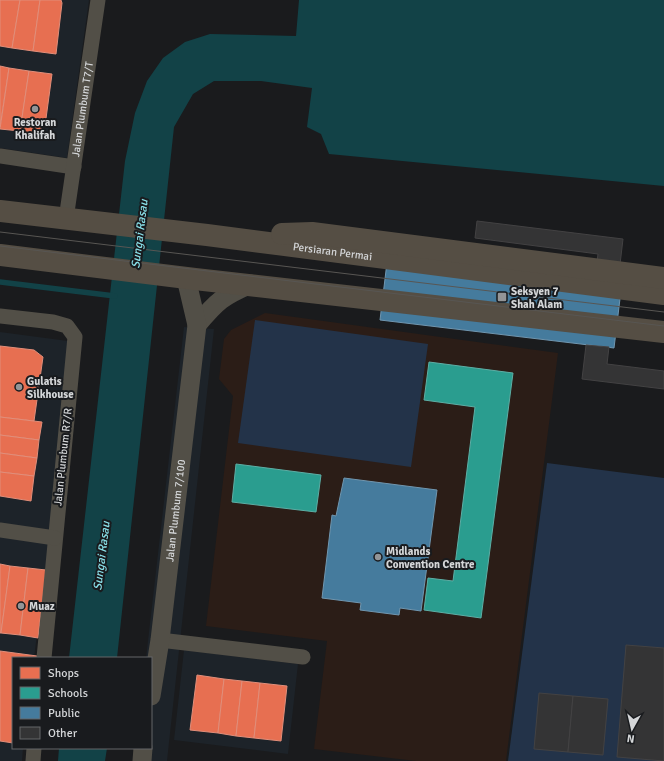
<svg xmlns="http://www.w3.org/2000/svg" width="664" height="761" viewBox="0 0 664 761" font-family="Signika,sans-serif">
<rect width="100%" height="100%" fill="#1a1b1d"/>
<!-- built -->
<g fill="#1d2329">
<polygon points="0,0 89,0 67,158 0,148"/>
<polygon points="184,327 214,329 167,761 135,761 151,748 151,658 146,658"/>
<polygon points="0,332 68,341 47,557 34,658 13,658 13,748 23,748 22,761 0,761"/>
<polygon points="184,650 298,664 288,754 174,740"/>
</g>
<!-- education -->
<polygon fill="#2b1d17" points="265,313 558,353 506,761 416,761 314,749 327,641 206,626 233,396 219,379 224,339 231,330"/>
<!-- green -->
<g fill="#233349">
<polygon points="255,320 428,344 411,467 238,443"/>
<polygon points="547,463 664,478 664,761 508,761"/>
</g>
<!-- water -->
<g fill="#124247">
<polygon points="299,0 664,0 664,186 329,154 321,134 307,127 312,88 261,81 214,81 193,94 174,127 117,658 69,658 125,161 135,113 147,81 163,58 185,42 210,34 296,36"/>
<polygon points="59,748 107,748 105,761 58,761"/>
</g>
<!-- shops -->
<g fill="#e76f51" stroke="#e18e7a">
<polygon points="0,0 20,0 12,48 0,46"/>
<polygon points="20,0 40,0 33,51 12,48"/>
<polygon points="40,0 61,0 62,3 56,54 33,51"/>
<polygon points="0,66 9,68 0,127"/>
<polygon points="9,68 29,71 20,131 0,129"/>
<polygon points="29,71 52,74 45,126 33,134 20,131"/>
<polygon points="0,346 34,350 43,357 34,421 0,417"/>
<polygon points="0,417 42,422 39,440 0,435"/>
<polygon points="0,435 39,440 37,458 0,453"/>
<polygon points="0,453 37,458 34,476 0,472"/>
<polygon points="0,472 34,476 31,501 0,496"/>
<polygon points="0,564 10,566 1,633 0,633"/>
<polygon points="10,566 28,568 20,635 1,633"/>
<polygon points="28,568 46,570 38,638 20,635"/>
<polygon points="0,651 37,656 36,658 13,658 13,743 0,741"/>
<polygon points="197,675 224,679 218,733 190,730"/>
<polygon points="224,679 242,681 236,736 218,733"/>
<polygon points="242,681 260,683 254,738 236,736"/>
<polygon points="260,683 287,686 281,741 254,738"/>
</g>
<!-- schools -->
<g fill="#2a9d8f" stroke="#5daea5">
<polygon points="429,362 513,373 481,618 424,610 428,578 453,581 475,407 424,400"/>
<polygon points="236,464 321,475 316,512 232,502"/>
</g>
<!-- public -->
<g fill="#457b9d" stroke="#7096af">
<polygon points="389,246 623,274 614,348 380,320"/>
<polygon points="344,478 437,490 421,611 400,608 399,615 360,610 361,603 322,598 332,515 336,516"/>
</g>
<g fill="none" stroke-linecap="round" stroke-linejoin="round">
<!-- stream -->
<polyline stroke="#124247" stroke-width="5.5" points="0,282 115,296"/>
</g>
<!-- building -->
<g fill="#343435" stroke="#434243">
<polygon points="477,221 623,239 619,273 596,270 598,254 475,238"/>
<polygon points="586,345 609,347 607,364 664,371 664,389 582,379"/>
<polygon points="626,645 664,648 664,761 617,757"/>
<polygon points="539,693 573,696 568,752 534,749"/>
<polygon points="573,696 608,699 603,755 568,752"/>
</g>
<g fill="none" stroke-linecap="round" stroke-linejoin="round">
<!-- minor -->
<g stroke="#524f47" stroke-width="15">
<polyline points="0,156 74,167"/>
<path id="s1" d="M66,219L98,0"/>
<polyline points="0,316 53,322 67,326 75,337 44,658"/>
<polyline points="0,530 55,538"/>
<polyline points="160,640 303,657"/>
<polyline points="33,761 34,748"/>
</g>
<!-- tertiary -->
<g stroke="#524f47" stroke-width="19">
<path d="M197,325C217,301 223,296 251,284"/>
<path id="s2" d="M151,696L160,640L197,325L186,278"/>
<polyline points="142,761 143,748"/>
</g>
<!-- secondary -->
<g stroke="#554e44" stroke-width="22">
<path id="s3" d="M0,211L207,235L664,294"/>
<polyline points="282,234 312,233 664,278"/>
<polyline points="0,255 195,279 664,332"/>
</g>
<!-- tram -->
<g stroke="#585653" stroke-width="1">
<polyline points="0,232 664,312"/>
<polyline points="0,246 664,326"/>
</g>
</g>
<!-- markers -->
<g fill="#939597" stroke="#191b1e" stroke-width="1.5">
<circle cx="35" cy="109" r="4"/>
<rect x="497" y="292" width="10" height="10" rx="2"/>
<circle cx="19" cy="387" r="4"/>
<circle cx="378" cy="557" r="4"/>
<circle cx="21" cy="606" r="4"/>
</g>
<g text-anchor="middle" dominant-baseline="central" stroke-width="4" stroke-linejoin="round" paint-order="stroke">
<!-- street labels -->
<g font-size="11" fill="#d4d6d8" stroke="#191b1e">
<text stroke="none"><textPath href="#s1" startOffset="111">Jalan Plumbum T7/T</textPath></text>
<text stroke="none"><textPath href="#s3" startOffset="335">Persiaran Permai</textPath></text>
<text transform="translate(63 457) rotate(-84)">Jalan Plumbum R7/R</text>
<text stroke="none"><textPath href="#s2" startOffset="187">Jalan Plumbum 7/100</textPath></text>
</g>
<!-- poi labels -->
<g font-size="11" font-weight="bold" fill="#d4d6d8" stroke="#191b1e" text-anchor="start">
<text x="35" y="122" text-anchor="middle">Restoran<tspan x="35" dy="13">Khalifah</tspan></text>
<text x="511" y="291">Seksyen 7<tspan x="511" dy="13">Shah Alam</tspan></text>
<text x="27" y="381">Gulatis<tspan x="27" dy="13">Silkhouse</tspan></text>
<text x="386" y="551">Midlands<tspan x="386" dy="13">Convention Centre</tspan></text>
<text x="29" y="606">Muaz</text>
</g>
<!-- water labels -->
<g font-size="12" font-style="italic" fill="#89dfe8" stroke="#191b1e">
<text transform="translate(140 234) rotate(-83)">Sungai Rasau</text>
<text transform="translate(102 556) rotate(-83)">Sungai Rasau</text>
</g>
</g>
<!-- legend -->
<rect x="12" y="657" width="140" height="92" fill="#191b1e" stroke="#646668"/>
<rect x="20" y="667" width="20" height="12" fill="#e76f51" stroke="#646668"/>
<text x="48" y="677" font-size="12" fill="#d4d6d8">Shops</text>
<rect x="20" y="687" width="20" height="12" fill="#2a9d8f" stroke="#646668"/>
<text x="48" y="697" font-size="12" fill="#d4d6d8">Schools</text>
<rect x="20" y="707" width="20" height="12" fill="#457b9d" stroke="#646668"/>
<text x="48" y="717" font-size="12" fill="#d4d6d8">Public</text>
<rect x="20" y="727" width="20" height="12" fill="#343435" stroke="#646668"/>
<text x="48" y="737" font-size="12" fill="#d4d6d8">Other</text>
<!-- north arrow -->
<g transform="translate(632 729) rotate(188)" stroke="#191b1e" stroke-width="3" paint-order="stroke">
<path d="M0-3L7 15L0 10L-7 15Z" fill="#d4d6d8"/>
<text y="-6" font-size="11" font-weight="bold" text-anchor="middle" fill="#d4d6d8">N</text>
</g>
</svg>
